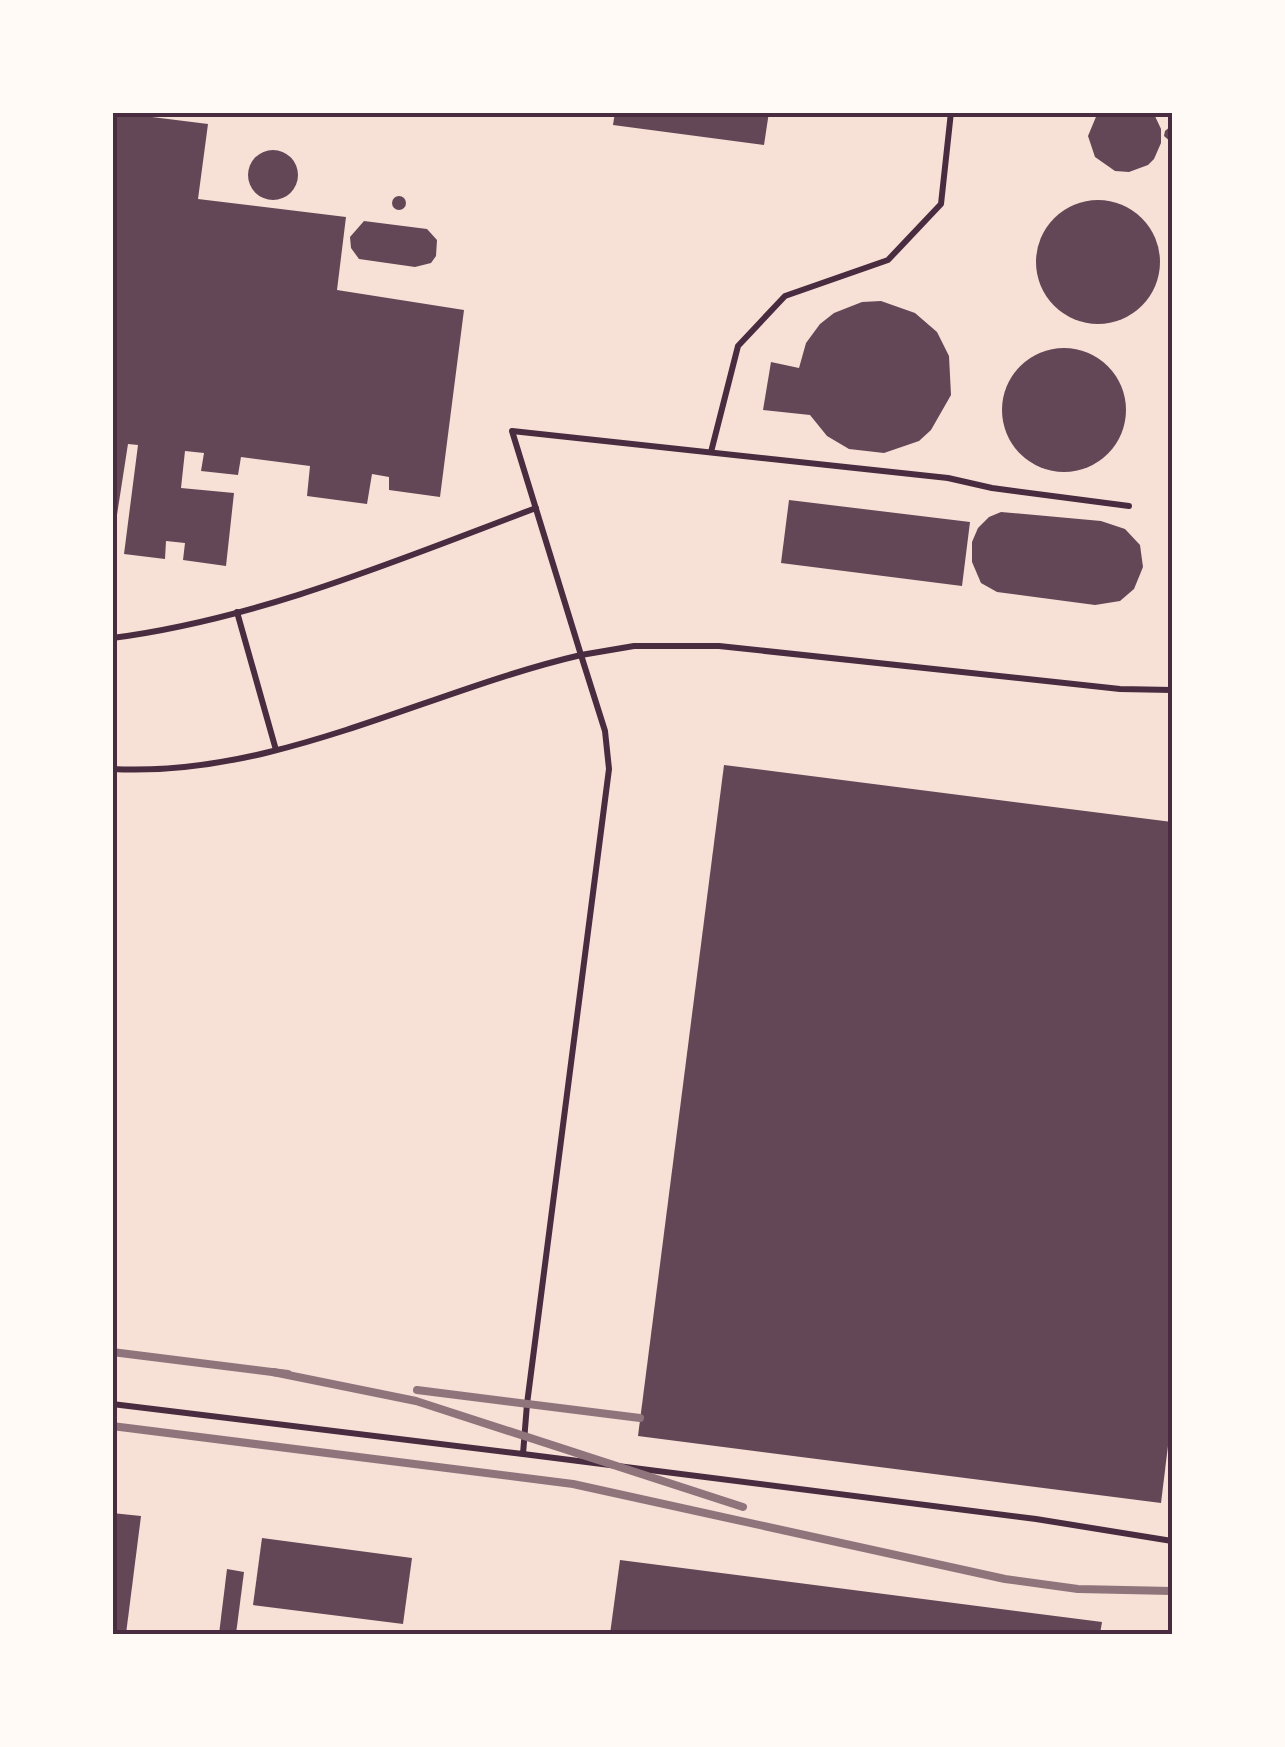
<svg xmlns="http://www.w3.org/2000/svg" width="1285" height="1747" viewBox="0 0 1285 1747" font-family="Barlow,sans-serif">
<rect width="100%" height="100%" fill="#f7e1d7"/>
<!-- building -->
<g fill="#644757">
<polygon points="112,112 208,124 198,199 346,217 337,290 464,310 440,497 389,490 389,477 372,474 367,504 307,496 310,466 241,457 238,475 201,471 204,453 185,451 181,488 234,493 226,566 183,560 185,543 166,541 165,559 124,554 138,445 128,444 112,547"/>
<polygon points="615,112 769,112 764,145 613,125"/>
<polygon points="1098,112 1154,114 1161,129 1161,143 1154,159 1148,165 1129,172 1115,171 1095,157 1088,136"/>
<polygon points="1172,125 1172,143 1164,136 1165,131"/>
<circle cx="273" cy="175" r="25"/>
<circle cx="399" cy="203" r="7"/>
<circle cx="1098" cy="262" r="62"/>
<polygon points="364,221 427,229 437,240 436,256 431,263 415,267 359,259 351,248 350,237"/>
<polygon points="881,301 915,313 937,332 949,356 951,395 931,430 919,441 884,453 849,449 827,436 810,415 763,410 771,362 799,368 806,343 820,324 834,313 862,302"/>
<circle cx="1064" cy="410" r="62"/>
<polygon points="789,500 970,522 962,586 781,563"/>
<polygon points="1001,512 1101,521 1125,529 1140,545 1143,567 1134,589 1120,601 1095,605 997,592 981,583 972,562 972,542 978,528 989,517"/>
<polygon points="724,765 1172,822 1172,1413 1161,1503 638,1436"/>
<polygon points="112,1513 141,1516 126,1634 112,1634"/>
<polygon points="262,1538 412,1558 403,1624 253,1605"/>
<polygon points="620,1560 1102,1622 1100,1634 610,1634"/>
<polygon points="227,1569 244,1572 236,1634 219,1634"/>
</g>
<g fill="none" stroke-linecap="round" stroke-linejoin="round">
<!-- service -->
<g stroke="#4a2c40" stroke-width="6">
<polyline points="711,452 738,346 785,296 888,260 941,204 951,112"/>
<polyline points="1129,506 992,488 948,478 512,431 581,655 634,646 719,646 1120,689 1172,690"/>
<polyline points="237,612 276,750"/>
<path d="M112,638C259,619 398,560 536,508"/>
<path d="M112,769C275,778 426,691 581,655L605,731L609,769L527,1404L523,1454L112,1404"/>
<polyline points="523,1454 1036,1519 1172,1541"/>
</g>
<!-- rail -->
<g stroke="#8f747c" stroke-width="8">
<polyline points="112,1352 288,1374"/>
<polyline points="273,1372 416,1401 743,1507"/>
<polyline points="417,1390 640,1418"/>
<polyline points="112,1426 573,1484 1005,1579 1078,1589 1172,1591"/>
</g>
</g>
<!-- border -->
<rect width="1285" height="1747" fill="none" stroke="#fffaf5" stroke-width="230"/>
<rect x="115" y="115" width="1055" height="1517" fill="none" stroke="#4a2c40" stroke-width="4"/>
</svg>
